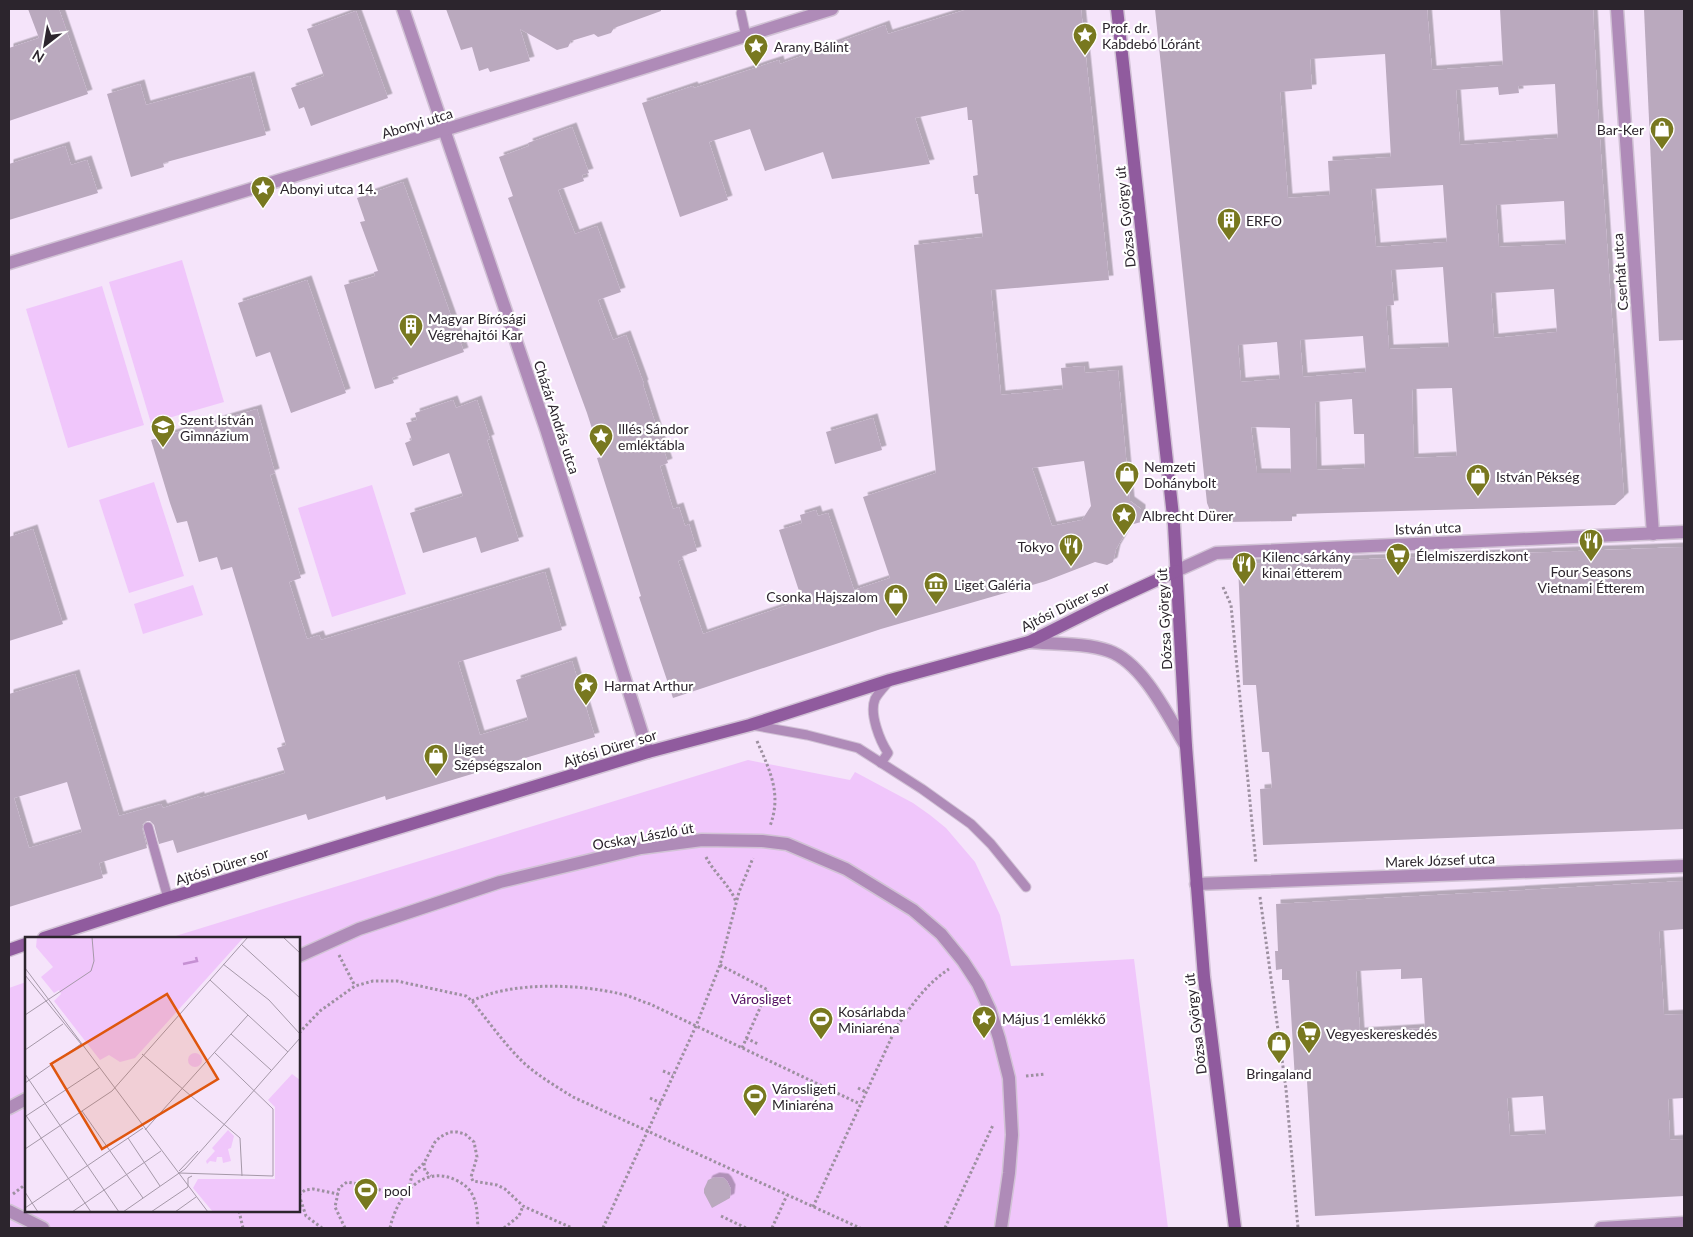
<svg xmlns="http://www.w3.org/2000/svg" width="1693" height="1237" viewBox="0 0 1693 1237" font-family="Lato,sans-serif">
<defs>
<filter id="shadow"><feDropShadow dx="4.5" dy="-4.5" stdDeviation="0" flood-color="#0004"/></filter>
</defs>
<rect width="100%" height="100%" fill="#f5e4fa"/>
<!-- green -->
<g fill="#f0c6fb">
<polygon points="182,260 224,402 151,423 109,282"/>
<polygon points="102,286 144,425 68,448 26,309"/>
<polygon points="154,482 184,576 129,593 99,500"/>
<polygon points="372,485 406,594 332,617 298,508"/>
<polygon points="193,585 203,615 143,634 134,604"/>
<polygon points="748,760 850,780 855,772 913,803 930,815 946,828 975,862 1000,915 1011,966 1134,959 1168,1228 9,1228 9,988 26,982 26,1211 299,1211 299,938 169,938"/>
</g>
<!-- building -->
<g fill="#baa9be" fill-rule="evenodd" filter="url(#shadow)">
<polygon points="28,9 59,9 88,94 9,121 9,48 39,38"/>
<polygon points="446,9 661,9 661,11 614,28 611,33 598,37 594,34 571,41 568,47 557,50 520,29 530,61 490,72 488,68 479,71 472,47 461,50"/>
<path d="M968,9H1081L1109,280L991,290L1001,395L1063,389L1061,368L1084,366L1085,373L1118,370L1130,501L1141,509V522L1130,525L1116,549L1113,562L1107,565L1095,562L1046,581L881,629L673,698L639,597L641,596L597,458L601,457L587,413L508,198L513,196L499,157L529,146L528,143L572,127L589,173L582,175L584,181L558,190L575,234L597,226L621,292L598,300L613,340L626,335L644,384L643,385L668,463L660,466L673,509L679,507L685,526L689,524L697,551L682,556L683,559L678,561L703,634L802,600L779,530L802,523L800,515L816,510L818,516L828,513L854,590L890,578L863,497L936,473L914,245L983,237L978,194H975L973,176L978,175L972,120H968L967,107L915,118L930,164L832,179L823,152L765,171L750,129L709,142L728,200L680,217L642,103L693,86L694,88L779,60L780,64L885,25L888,34ZM1084,461L1091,506L1082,520L1052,526L1032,468Z"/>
<path d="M1155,9H1427L1432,70L1503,65L1500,9H1593L1598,109L1624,497L1615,505L1292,514V521L1225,522L1218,520L1211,513L1207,503ZM1385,54L1391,157L1328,161L1330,195L1288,198L1280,92L1312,89L1310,59ZM1555,84L1558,138L1460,145L1456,90L1498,87L1499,95L1519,93L1518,86ZM1443,185L1447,242L1376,247L1371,189ZM1564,201L1566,244L1499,247L1496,205ZM1443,267L1449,347L1389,349L1386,306L1394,305L1391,270ZM1554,289L1557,332L1494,338L1491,293ZM1363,336L1366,372L1303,377L1300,340ZM1277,342L1280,379L1241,382L1238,345ZM1452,388L1457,456L1414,458L1412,389ZM1352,399L1354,434H1364L1365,468L1317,470L1315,402ZM1251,427L1290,428L1291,473H1257Z"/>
<polygon points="1644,9 1684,9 1684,340 1659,341"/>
<polygon points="356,11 388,98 311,126 304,107 299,109 291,88 324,76 307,29"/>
<polygon points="250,76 266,135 163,163 164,167 131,177 107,94 140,84 146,105"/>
<polygon points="65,146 71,165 87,160 98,193 9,220 9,164"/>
<polygon points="403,182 464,352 392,378 394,383 375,389 344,285 375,276 374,272 378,271 360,222 365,221 357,198"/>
<polygon points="307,280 346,393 291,413 270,352 256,357 238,303"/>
<polygon points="453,400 456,408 477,400 490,439 487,440 519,541 481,553 476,537 423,553 410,513 463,496 449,453 413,466 405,443 412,440 406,423 417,420 415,413"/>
<path d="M257,409L275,473L270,475L301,578L289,582L307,639L319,635L321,640L545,572L562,630L458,662L480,735L528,720L516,680L572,661L595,737L386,800L385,796L308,820L306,814L177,853L173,840L159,844L154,825L150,821H146L142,825V828L147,848L99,863L103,878L9,907V694L75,674L119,816L161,804L163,808L200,796V798L285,773L277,748L286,745L232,567L221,570L217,557L199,562L187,521L177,523L170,503L151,440ZM67,782L82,832L29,848L14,798Z"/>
<polygon points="873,418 882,450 835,464 826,432"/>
<polygon points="33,529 63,624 9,641 9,537"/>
<polygon points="1684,547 1684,829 1263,845 1260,789 1272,788 1269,752 1262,752 1256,685 1243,685 1238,564"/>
<path d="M1684,881V929L1659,931L1664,1015L1684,1014V1098L1668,1099L1670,1140L1684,1139V1196L1315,1216L1307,1081L1295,1080L1289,980H1282V969L1276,970L1275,951H1278L1276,904ZM1401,969V979L1422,978L1425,1028L1360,1032L1356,971ZM1543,1096L1546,1134L1510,1136L1507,1098Z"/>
<polygon points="715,1177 724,1178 727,1181 731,1189 730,1198 712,1208 704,1193 704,1189 708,1180"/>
</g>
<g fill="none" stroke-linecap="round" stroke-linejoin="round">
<defs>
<g id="lane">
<polyline points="741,13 746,36"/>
<polyline points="752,725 807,735 858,748 922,789 971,824 991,844 1026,887"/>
<path d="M881,763L888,753C880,741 869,714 875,699C878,693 885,686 890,680"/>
<polyline points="148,827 168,898"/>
</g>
<g id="street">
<polyline points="403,9 546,429 648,752"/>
<polyline points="1617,9 1653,534"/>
<polyline points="9,263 444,130 832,9"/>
<polyline points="1176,571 1216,553 1684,532"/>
<path d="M1029,642C1052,644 1087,643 1109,651C1143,663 1168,716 1186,746"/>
<polyline points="1196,884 1684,866"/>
<polyline points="299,956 359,929 500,882 641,848 702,840 762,841 787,844 846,869 913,910 941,934 963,961 978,984 990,1010 999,1038 1009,1078 1012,1135 1009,1173 1001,1228"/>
<polyline points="9,1108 26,1099"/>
<polyline points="9,1211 43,1228"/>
<polyline points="1601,1228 1684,1223"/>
</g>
<g id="secondary">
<polyline points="1117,9 1174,525 1186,746 1204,977 1235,1228"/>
<polyline points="44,938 168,898 648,752 750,725 890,680 1029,642 1105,604 1176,571"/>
<polyline points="9,950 26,944"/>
</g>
</defs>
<!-- lane casing -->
<use href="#lane" stroke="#d1c2d5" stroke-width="11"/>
<!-- street casing -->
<use href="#street" stroke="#d1c2d5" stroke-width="15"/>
<!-- secondary casing -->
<use href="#secondary" stroke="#d1c2d5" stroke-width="15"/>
<!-- path -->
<g stroke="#9d90a0" stroke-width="3" stroke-dasharray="2.5 2.5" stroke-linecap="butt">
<polyline points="1223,587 1231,605 1256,864"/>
<path d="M757,741C770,771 782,794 770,826"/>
<path d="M706,857C714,873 730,885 736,902"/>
<polyline points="1260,897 1286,1089 1298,1228"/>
<polyline points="339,955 355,986"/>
<polyline points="720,965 768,990 742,1048"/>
<path d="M472,1001C511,981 579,984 621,994C631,996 640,1001 650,1004L860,1104"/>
<path d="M299,1033L320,1011L355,986L373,981H397L466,996L472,1001C489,1022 505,1045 525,1064C540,1077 557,1087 573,1097L860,1228"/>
<polyline points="746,1038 758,1044"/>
<polyline points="663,1071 673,1075"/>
<polyline points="1026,1076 1045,1074"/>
<polyline points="858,1088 866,1092"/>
<polyline points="650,1098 661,1103"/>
<polyline points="424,1163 425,1171 431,1176"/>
<polyline points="13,1194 26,1184"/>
<polyline points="299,1195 306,1216 322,1228"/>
<polyline points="299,1195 305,1190 313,1189 338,1194"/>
<path d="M813,1207L896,1028C911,1006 926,984 949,969"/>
<polyline points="239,1211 243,1228"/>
<polyline points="721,1216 746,1228"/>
<polyline points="345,1228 335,1207 339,1188 347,1182 370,1186 390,1194 409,1188 412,1175 424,1163 435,1142 440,1137 450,1132 457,1132 465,1134 474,1142 477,1157 471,1177 473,1181 497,1185 505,1189 523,1206 572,1228"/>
<path d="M390,1228C396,1200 418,1167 451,1178C459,1181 468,1186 472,1194C478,1205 477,1216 478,1228"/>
<polyline points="504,1228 519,1216 523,1206"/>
<polyline points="603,1228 696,1026 720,965 739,892 753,858"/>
<polyline points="772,1228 787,1195"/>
<polyline points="945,1228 993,1125"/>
</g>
<!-- lane -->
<use href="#lane" stroke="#af8bb8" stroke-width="9"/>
<!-- street -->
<use href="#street" stroke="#af8bb8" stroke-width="12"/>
<!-- secondary -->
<use href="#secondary" stroke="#905b9e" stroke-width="12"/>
</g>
<!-- icons -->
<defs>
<symbol id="sight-pin" viewBox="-11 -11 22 30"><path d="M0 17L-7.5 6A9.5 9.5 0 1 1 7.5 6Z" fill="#78781f" stroke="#fff"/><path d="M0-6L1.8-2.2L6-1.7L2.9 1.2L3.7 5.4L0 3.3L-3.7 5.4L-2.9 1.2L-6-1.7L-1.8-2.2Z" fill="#fff"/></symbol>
<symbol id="shop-pin" viewBox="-11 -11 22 30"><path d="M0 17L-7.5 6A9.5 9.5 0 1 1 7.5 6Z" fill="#78781f" stroke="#fff"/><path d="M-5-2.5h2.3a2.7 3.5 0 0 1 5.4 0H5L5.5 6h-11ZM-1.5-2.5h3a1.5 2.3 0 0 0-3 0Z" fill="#fff"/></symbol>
<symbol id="building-pin" viewBox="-11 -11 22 30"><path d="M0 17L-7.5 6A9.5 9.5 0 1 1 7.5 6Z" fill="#78781f" stroke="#fff"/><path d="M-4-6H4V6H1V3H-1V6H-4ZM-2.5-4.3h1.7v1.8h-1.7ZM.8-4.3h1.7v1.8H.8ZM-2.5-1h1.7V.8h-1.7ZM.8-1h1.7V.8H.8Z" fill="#fff"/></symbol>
<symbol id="school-pin" viewBox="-11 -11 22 30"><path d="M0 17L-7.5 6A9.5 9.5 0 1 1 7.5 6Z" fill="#78781f" stroke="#fff"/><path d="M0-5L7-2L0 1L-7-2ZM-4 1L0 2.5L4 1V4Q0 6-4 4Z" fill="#fff"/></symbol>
<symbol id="restaurant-pin" viewBox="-11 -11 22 30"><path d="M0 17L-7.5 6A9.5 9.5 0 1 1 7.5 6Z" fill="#78781f" stroke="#fff"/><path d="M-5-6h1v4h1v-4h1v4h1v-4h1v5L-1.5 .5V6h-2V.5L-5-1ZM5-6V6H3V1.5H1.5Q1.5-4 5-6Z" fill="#fff"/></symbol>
<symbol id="supermarket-pin" viewBox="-11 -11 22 30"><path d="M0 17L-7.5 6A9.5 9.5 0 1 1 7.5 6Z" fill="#78781f" stroke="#fff"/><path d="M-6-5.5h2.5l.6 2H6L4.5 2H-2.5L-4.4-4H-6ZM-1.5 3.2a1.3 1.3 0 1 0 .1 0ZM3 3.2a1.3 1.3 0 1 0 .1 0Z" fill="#fff"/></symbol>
<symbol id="museum-pin" viewBox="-11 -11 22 30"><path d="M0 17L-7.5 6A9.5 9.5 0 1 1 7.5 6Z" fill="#78781f" stroke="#fff"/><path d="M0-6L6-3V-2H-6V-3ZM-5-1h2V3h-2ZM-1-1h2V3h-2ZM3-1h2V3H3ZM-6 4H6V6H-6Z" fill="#fff"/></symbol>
<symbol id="stadium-pin" viewBox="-11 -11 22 30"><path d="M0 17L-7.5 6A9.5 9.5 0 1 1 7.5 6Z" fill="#78781f" stroke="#fff"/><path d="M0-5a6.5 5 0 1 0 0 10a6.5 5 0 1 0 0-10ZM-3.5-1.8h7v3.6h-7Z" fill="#fff"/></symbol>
</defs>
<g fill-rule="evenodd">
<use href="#sight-pin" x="1071" y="21" width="28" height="38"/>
<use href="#sight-pin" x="742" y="32" width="28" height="38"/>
<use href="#shop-pin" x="1648" y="115" width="28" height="38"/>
<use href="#sight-pin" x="249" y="174" width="28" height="38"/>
<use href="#building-pin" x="1215" y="206" width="28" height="38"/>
<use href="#building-pin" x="397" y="312" width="28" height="38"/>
<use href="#school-pin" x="149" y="413" width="28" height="38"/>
<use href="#sight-pin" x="587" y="422" width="28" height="38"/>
<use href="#shop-pin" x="1113" y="460" width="28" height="38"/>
<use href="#shop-pin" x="1464" y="462" width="28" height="38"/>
<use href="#sight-pin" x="1110" y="501" width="28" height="38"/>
<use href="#restaurant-pin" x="1577" y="527" width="28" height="38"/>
<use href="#restaurant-pin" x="1057" y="532" width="28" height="38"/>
<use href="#supermarket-pin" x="1384" y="541" width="28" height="38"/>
<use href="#restaurant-pin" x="1230" y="550" width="28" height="38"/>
<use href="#museum-pin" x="922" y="570" width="28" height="38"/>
<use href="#shop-pin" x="882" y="582" width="28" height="38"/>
<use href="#sight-pin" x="572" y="671" width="28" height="38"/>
<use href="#shop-pin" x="422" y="742" width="28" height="38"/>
<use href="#sight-pin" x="970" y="1004" width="28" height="38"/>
<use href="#stadium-pin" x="807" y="1005" width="28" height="38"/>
<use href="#supermarket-pin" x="1295" y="1019" width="28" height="38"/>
<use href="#shop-pin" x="1265" y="1029" width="28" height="38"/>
<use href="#stadium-pin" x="741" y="1082" width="28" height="38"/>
<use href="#stadium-pin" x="352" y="1176" width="28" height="38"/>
</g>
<g text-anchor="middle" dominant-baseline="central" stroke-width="4.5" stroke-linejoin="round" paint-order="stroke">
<!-- poi labels -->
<g font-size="14" fill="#2c252d" stroke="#fff" text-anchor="start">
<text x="1102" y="27">Prof. dr.<tspan x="1102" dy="16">Kabdebó Lóránt</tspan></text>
<text x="774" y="46">Arany Bálint</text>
<text x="1644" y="129" text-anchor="end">Bar-Ker</text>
<text x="280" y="188">Abonyi utca 14.</text>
<text x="1246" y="220">ERFO</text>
<text x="428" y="318">Magyar Bírósági<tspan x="428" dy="16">Végrehajtói Kar</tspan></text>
<text x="180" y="419">Szent István<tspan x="180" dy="16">Gimnázium</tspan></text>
<text x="618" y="428">Illés Sándor<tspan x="618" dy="16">emléktábla</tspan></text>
<text x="1144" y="466">Nemzeti<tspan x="1144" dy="16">Dohánybolt</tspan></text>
<text x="1496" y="476">István Pékség</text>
<text x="1142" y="515">Albrecht Dürer</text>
<text x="1054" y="546" text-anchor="end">Tokyo</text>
<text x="1416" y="555">Élelmiszerdiszkont</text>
<text x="1262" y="556">Kilenc sárkány<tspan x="1262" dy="16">kinai étterem</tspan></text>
<text x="1591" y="571" text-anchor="middle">Four Seasons<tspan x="1591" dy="16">Vietnami Étterem</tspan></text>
<text x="954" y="584">Liget Galéria</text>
<text x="878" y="596" text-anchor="end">Csonka Hajszalom</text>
<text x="604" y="685">Harmat Arthur</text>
<text x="454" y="748">Liget<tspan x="454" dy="16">Szépségszalon</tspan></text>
<text x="838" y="1011">Kosárlabda<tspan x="838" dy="16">Miniaréna</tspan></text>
<text x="1002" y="1018">Május 1 emlékkő</text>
<text x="1326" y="1033">Vegyeskereskedés</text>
<text x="1279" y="1073" text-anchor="middle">Bringaland</text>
<text x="772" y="1088">Városligeti<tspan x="772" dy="16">Miniaréna</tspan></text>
<text x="384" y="1190">pool</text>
</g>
<!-- street labels -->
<g font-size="14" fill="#2c252d" stroke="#fff">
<text transform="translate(417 123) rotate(-17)">Abonyi utca</text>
<text transform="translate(1125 217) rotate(-96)">Dózsa György út</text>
<text transform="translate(1620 272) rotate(-94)">Cserhát utca</text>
<text transform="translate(557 417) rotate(72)">Cházár András utca</text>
<text transform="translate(1428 528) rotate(-2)">István utca</text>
<text transform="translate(1065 606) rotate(-26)">Ajtósi Dürer sor</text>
<text transform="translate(1164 619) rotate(-93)">Dózsa György út</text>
<text transform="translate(610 748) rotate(-17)">Ajtósi Dürer sor</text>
<text transform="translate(643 836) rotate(-10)">Ocskay László út</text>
<text transform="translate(1440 860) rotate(-2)">Marek József utca</text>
<text transform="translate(222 866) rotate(-17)">Ajtósi Dürer sor</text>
<text transform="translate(1195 1024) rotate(-97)">Dózsa György út</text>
</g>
<!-- park labels -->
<g font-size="14" fill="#510c5f" stroke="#fff">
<text x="761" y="998">Városliget</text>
</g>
</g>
<!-- overview -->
<g transform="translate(25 937)">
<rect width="275" height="275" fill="#f5e4fa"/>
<path d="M12,0H219L110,121L95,125L84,118L75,123L29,64L36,57L34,53L29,56L16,40L28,30L11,10ZM163 123a7 7 0 1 1 14 0a7 7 0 1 1-14 0ZM267,137L275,143V275H188L168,251L173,242H250V170L243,163ZM203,193L209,199L206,211L203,212L206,224L198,226L197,220H192L191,225L185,224L182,227L181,224L190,214L187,211Z" fill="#f0c6fb"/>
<path fill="none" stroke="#c690d3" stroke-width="2.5" d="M158,27L172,24L171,20"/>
<path fill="none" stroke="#a598a8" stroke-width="1" d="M258,0L275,16M216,7L275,61M198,27L244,63L275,97M0,31L183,275M0,38L56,107M185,43L263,115M0,78L66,34L69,24L67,0M206,97L246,133M0,113L38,87M117,117L215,201L217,239M0,137L94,275M0,146L56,107M57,174L118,261M0,177L66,275M1,179L74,131M120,193L223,78M103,201L135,249M0,212L87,154L223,0M154,234L173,214M154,236L248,239V172L189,115M0,255L13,275M0,271L118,191M47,275L136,214M98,275L160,232L275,101M126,275L163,250V241L167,239M150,275L171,260"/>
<path fill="#df560e" fill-opacity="0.15" stroke="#df560e" stroke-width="2.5" d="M142,57L193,142L77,212L26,127Z"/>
<rect width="275" height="275" fill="none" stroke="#2c252d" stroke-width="2.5"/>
</g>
<!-- border -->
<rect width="1693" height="1237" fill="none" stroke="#2c252d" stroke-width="20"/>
<!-- north arrow -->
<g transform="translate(45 45) rotate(211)" stroke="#ffffff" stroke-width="4" paint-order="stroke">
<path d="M0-4L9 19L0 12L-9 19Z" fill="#2c252d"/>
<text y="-8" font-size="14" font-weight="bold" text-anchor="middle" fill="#2c252d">N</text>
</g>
</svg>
